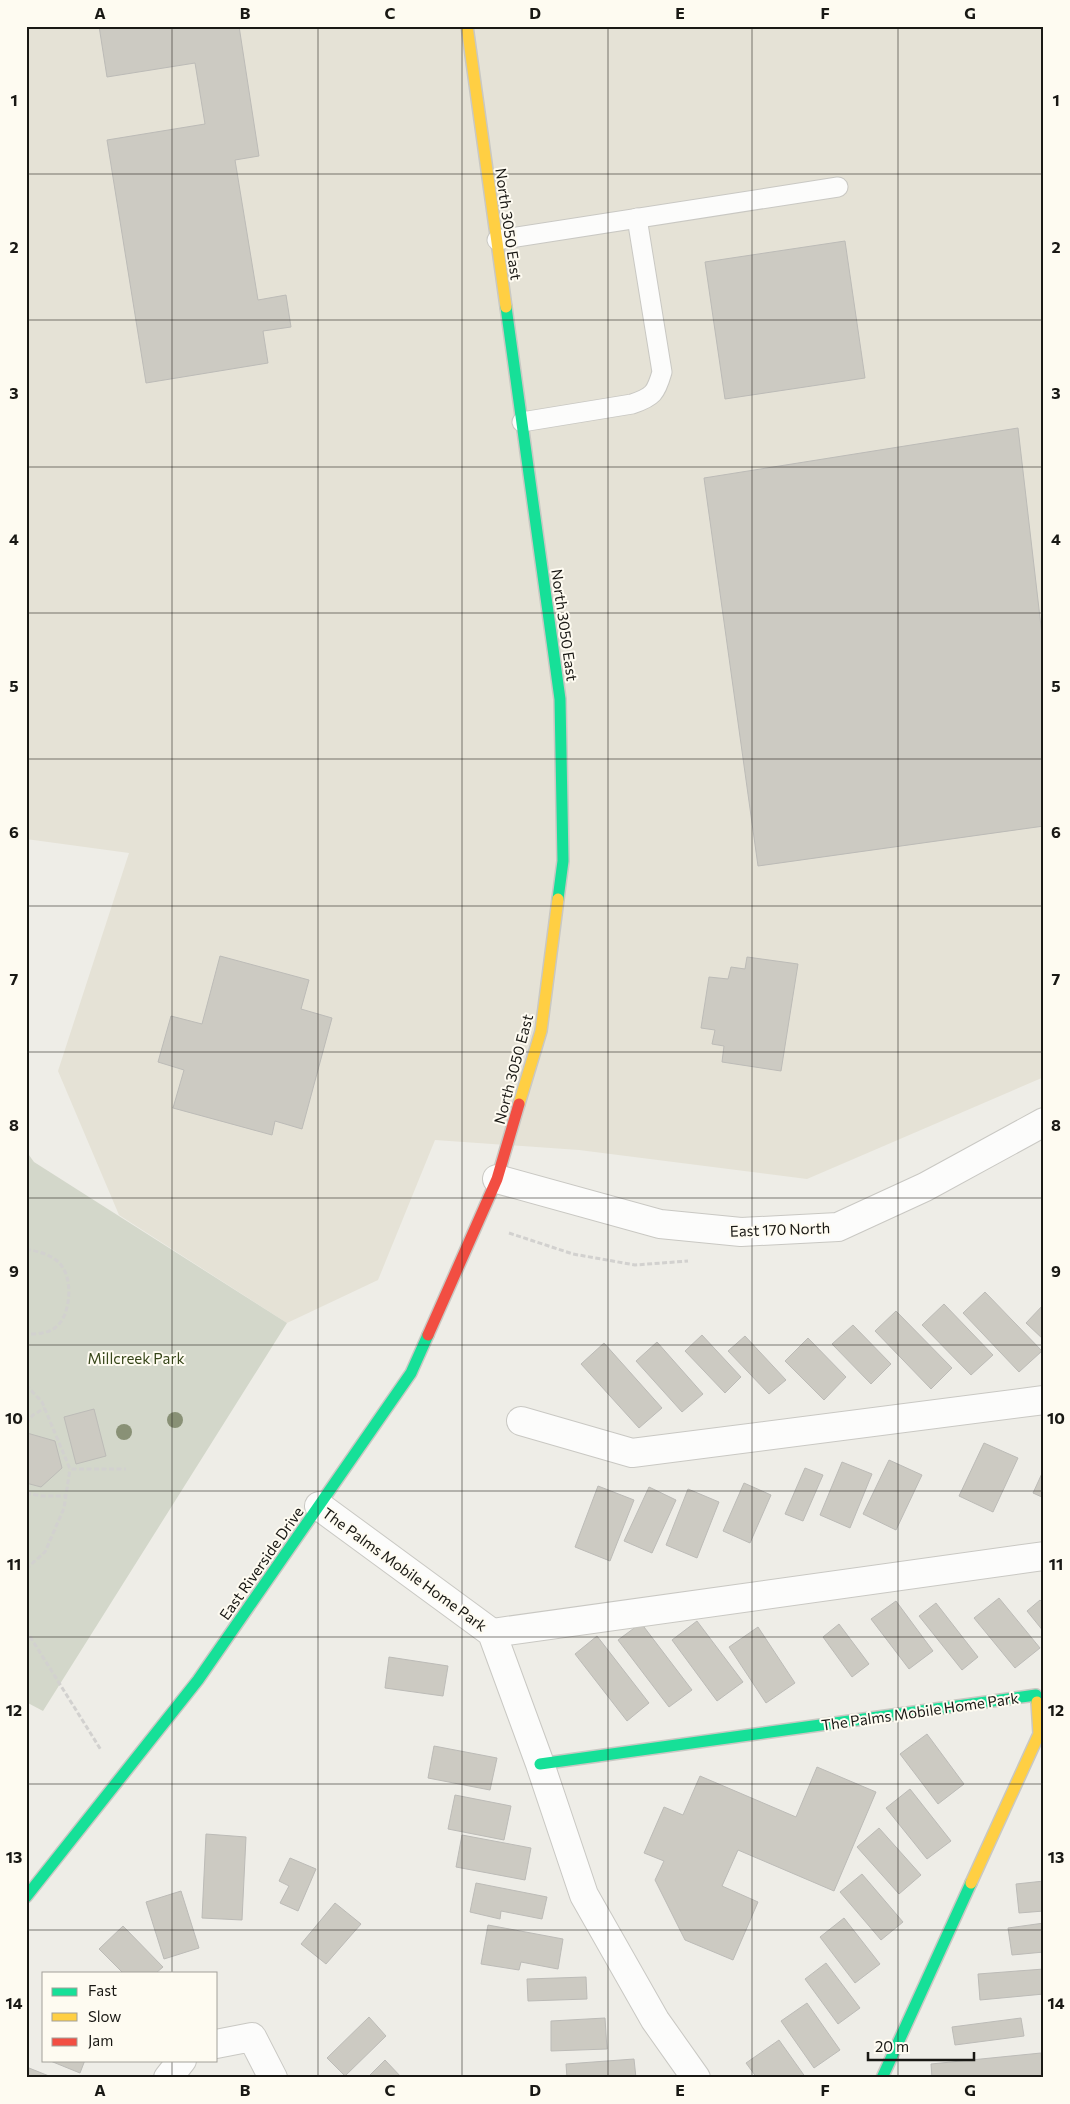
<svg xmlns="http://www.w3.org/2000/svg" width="1070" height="2104" viewBox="0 0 1070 2104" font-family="Commissioner,sans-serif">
<rect width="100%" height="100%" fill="#eeede7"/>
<!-- built -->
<polygon fill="#e5e2d6" points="26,26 1044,26 1044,1077 807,1179 579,1150 435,1140 378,1280 287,1323 119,1215 58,1071 129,853 26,839"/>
<!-- green -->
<polygon fill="#d3d7ca" points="26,1151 34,1162 287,1323 43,1711 26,1702"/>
<!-- building -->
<g fill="#cccac2" stroke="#bcbbb7">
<polygon points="99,26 239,26 259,156 235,160 258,300 286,295 291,327 263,331 268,363 146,383 107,140 205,124 195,63 107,77"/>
<polygon points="845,241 865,378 725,399 705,262"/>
<polygon points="1018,428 1044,652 1044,826 758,866 704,478"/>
<polygon points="220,956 309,980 301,1009 332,1018 302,1129 275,1121 272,1135 173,1108 184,1070 158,1062 171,1016 202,1024"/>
<polygon points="747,957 798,964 781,1071 722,1062 724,1046 712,1044 715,1030 701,1028 709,977 728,979 731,967 745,969"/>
<polygon points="985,1292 1042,1351 1019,1372 963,1313"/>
<polygon points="944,1304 993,1355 971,1375 922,1325"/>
<polygon points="1044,1304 1044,1340 1026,1323"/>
<polygon points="896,1311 952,1368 931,1389 875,1331"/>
<polygon points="853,1325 891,1364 871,1384 832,1344"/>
<polygon points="702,1335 741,1377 725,1393 685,1351"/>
<polygon points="745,1336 786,1380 769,1394 728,1351"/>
<polygon points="808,1338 846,1377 824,1400 785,1361"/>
<polygon points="657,1342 703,1394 682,1412 636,1361"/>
<polygon points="604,1343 662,1408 639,1428 581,1364"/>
<polygon points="94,1409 106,1456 76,1464 64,1417"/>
<polygon points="27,1433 55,1441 62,1468 41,1487 26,1483"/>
<polygon points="984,1443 1018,1458 993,1512 959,1496"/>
<polygon points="889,1460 922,1475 896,1530 863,1514"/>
<polygon points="842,1462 872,1474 850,1528 820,1515"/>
<polygon points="805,1468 823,1475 803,1521 785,1514"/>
<polygon points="1044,1469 1044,1498 1033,1493"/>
<polygon points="744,1483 771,1495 750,1543 723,1531"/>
<polygon points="598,1486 634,1500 610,1561 575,1547"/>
<polygon points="649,1487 676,1500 652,1553 624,1541"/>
<polygon points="688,1489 719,1502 697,1558 666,1545"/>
<polygon points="999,1598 1040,1648 1015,1668 974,1618"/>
<polygon points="1040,1600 1044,1604 1044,1632 1027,1611"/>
<polygon points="896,1601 933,1651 909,1669 871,1619"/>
<polygon points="936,1603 978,1657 962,1670 919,1616"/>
<polygon points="697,1621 743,1682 717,1701 672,1640"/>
<polygon points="641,1623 692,1690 669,1707 618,1640"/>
<polygon points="839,1624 869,1664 852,1677 823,1637"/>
<polygon points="758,1627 795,1683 766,1703 729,1647"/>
<polygon points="597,1636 649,1703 627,1721 575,1654"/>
<polygon points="389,1657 448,1666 443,1696 385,1688"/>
<polygon points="927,1734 964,1784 938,1804 900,1754"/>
<polygon points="434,1746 497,1758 490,1790 428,1778"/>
<polygon points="817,1767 876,1792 834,1891 738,1850 722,1886 758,1902 733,1960 685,1940 655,1880 664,1861 644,1853 664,1807 683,1815 700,1776 796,1817"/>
<polygon points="910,1789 951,1841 927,1859 886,1808"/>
<polygon points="455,1795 511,1806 504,1840 448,1829"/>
<polygon points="879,1828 921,1875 899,1894 857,1847"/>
<polygon points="206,1834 246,1837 242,1920 202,1918"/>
<polygon points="462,1835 531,1848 525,1880 456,1867"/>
<polygon points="290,1858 316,1869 298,1911 280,1903 289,1886 279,1881"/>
<polygon points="862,1874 903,1922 881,1940 840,1892"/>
<polygon points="1044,1881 1044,1911 1019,1913 1016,1884"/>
<polygon points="476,1883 547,1897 542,1919 501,1911 500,1919 470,1912"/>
<polygon points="181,1891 199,1948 164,1959 146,1902"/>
<polygon points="335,1903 361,1924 326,1964 301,1944"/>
<polygon points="844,1918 880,1964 855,1983 820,1937"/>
<polygon points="1044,1923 1044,1952 1012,1955 1008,1928"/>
<polygon points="488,1925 563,1939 558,1969 521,1962 519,1970 481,1964"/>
<polygon points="123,1926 163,1967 156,1973 123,1973 99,1949"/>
<polygon points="826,1963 860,2008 838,2024 805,1979"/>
<polygon points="1044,1969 1044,1994 980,2000 978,1974"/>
<polygon points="586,1977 587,1999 528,2001 527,1979"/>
<polygon points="807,2003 840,2050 814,2068 781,2021"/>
<polygon points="369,2017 386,2036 345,2076 327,2058"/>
<polygon points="605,2018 607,2049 551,2051 551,2021"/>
<polygon points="1021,2018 1024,2036 955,2045 952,2027"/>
<polygon points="779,2040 806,2078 757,2078 746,2063"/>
<polygon points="1041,2053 1043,2078 932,2078 931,2064"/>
<polygon points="634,2059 636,2078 567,2078 566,2064"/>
<polygon points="48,2060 85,2060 80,2073"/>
<polygon points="385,2060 402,2078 367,2078"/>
<polygon points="29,2068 54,2078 26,2078"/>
</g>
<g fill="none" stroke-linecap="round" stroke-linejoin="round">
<defs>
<g id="lane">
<polyline points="497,240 838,187"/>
<path d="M522,422L632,404C653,397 656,393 662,372L637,218"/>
</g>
<g id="street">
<polyline points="497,1179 660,1224 741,1232 838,1227 925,1187 1044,1122"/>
<polyline points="521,1421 632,1453 1044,1400"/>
<polyline points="319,1506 492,1633 540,1764 584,1895 655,2020 696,2078"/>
<polyline points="492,1633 1044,1556"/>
<polyline points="216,2044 252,2037 273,2078"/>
<polyline points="168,2078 182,2060"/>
</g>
<g id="fast">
<polyline points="506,307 560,699 563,861 558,899"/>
<polyline points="540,1764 1036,1695 1037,1702"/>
<polyline points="26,1897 198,1680 411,1373 428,1335"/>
<polyline points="882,2078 971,1883"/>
</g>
<g id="slow">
<polyline points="467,26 506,307"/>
<polyline points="519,1104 541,1031 558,899"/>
<polyline points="971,1883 1039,1734 1037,1702"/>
</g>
<polyline id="jam" points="428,1335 497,1179 519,1104"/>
</defs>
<!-- lane casing -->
<use href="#lane" stroke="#c9c8c3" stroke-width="21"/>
<!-- street casing -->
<use href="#street" stroke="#c9c8c3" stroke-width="30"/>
<!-- fast casing -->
<use href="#fast" stroke="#c9c8c3" stroke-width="14"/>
<!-- slow casing -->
<use href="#slow" stroke="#c9c8c3" stroke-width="14"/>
<!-- jam casing -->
<use href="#jam" stroke="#c9c8c3" stroke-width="14"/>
<!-- path -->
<g stroke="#d2d1cf" stroke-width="3" stroke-dasharray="5 2.5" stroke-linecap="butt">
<polyline points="509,1233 573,1254 635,1265 688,1261"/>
<path d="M26,1249C39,1252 52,1254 61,1265C73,1279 71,1315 56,1327C48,1334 36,1334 26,1334"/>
<polyline points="26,1385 42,1402 70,1469 126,1469"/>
<polyline points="26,1423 33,1415 45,1408"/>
<polyline points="26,1493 42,1496 65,1496"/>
<polyline points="26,1569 45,1552 64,1508 70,1469"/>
<polyline points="26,1630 101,1750"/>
</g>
<!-- lane -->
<use href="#lane" stroke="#fcfcfb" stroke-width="19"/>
<!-- street -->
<use href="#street" stroke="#fcfcfb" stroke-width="28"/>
<!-- fast -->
<use href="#fast" stroke="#16e098" stroke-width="11"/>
<!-- slow -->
<use href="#slow" stroke="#ffcf43" stroke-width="11"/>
<!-- jam -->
<use href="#jam" stroke="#f24e42" stroke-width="11"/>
</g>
<!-- trees -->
<g fill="#899176">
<circle cx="175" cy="1420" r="8"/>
<circle cx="124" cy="1432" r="8"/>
</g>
<!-- grid -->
<path fill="none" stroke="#191814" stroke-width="1" stroke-opacity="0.55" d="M172,26V1973M318,26V2078M462,26V2078M608,26V2078M752,26V2078M898,26V2078M26,174H1044M26,320H1044M26,467H1044M26,613H1044M26,759H1044M26,906H1044M26,1052H1044M26,1198H1044M26,1345H1044M26,1491H1044M26,1637H1044M26,1784H1044M26,1930H1044M172,2060V2078"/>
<g text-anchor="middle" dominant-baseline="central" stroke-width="4" stroke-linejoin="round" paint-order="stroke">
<!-- street labels -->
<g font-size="15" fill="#191814" stroke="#fefbf1">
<text transform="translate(509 224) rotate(82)">North 3050 East</text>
<text transform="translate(565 625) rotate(82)">North 3050 East</text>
<text transform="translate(513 1069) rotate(-75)">North 3050 East</text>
<text transform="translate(780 1229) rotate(-2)">East 170 North</text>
<text transform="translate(261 1563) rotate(-55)">East Riverside Drive</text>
<text transform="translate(405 1569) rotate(36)">The Palms Mobile Home Park</text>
<text transform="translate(920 1711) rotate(-8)">The Palms Mobile Home Park</text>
</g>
<!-- park labels -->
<g font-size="15" fill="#364619" stroke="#fefbf1">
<text x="136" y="1358">Millcreek Park</text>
</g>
</g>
<!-- border -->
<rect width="1070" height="2104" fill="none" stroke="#fefbf1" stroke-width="55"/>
<!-- legend -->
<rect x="42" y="1972" width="175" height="90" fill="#fefbf1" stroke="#a2a099"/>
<rect x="52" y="1988" width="25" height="8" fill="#16e098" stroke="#a2a099"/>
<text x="88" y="1996" font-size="15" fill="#191814">Fast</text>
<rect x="52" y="2013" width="25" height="8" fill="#ffcf43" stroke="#a2a099"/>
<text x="88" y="2022" font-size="15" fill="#191814">Slow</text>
<rect x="52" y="2038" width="25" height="8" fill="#f24e42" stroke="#a2a099"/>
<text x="88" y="2046" font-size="15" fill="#191814">Jam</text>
<!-- scale -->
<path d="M868 2052v8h106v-8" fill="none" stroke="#191814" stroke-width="2.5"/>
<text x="875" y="2052" font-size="15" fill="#191814" stroke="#fefbf1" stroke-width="4" paint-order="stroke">20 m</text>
<rect x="28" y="28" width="1014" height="2048" fill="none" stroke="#191814" stroke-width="2"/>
<g font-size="16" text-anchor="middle" font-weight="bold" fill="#191814">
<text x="100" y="19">A</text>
<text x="245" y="19">B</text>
<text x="390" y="19">C</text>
<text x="535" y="19">D</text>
<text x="680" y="19">E</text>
<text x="825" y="19">F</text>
<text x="970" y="19">G</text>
<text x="14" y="106">1</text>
<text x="1056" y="106">1</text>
<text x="14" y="253">2</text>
<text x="1056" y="253">2</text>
<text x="14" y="399">3</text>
<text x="1056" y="399">3</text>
<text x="14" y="545">4</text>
<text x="1056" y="545">4</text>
<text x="14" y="692">5</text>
<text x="1056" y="692">5</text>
<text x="14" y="838">6</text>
<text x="1056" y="838">6</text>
<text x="14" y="985">7</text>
<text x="1056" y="985">7</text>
<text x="14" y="1131">8</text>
<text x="1056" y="1131">8</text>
<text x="14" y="1277">9</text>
<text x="1056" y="1277">9</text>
<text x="14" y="1424">10</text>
<text x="1056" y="1424">10</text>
<text x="14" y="1570">11</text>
<text x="1056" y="1570">11</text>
<text x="14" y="1716">12</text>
<text x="1056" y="1716">12</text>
<text x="14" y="1863">13</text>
<text x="1056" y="1863">13</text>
<text x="14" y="2009">14</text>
<text x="1056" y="2009">14</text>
<text x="100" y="2096">A</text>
<text x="245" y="2096">B</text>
<text x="390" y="2096">C</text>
<text x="535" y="2096">D</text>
<text x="680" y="2096">E</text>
<text x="825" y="2096">F</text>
<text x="970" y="2096">G</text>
</g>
</svg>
